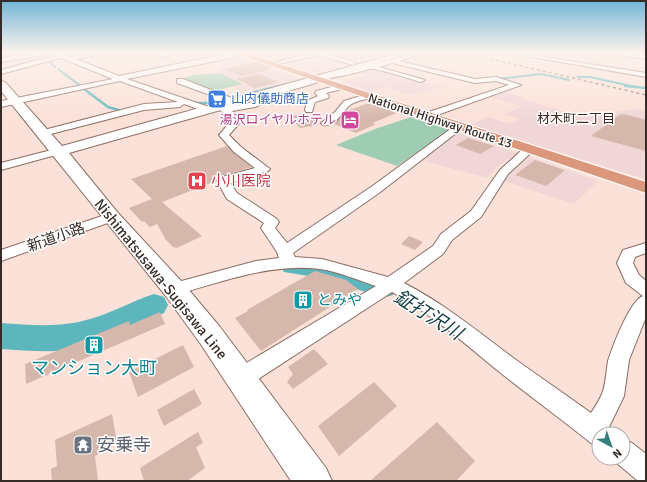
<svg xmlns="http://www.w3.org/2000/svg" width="647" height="482" viewBox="0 0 647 482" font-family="Signika,'Noto Sans JP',sans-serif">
<rect width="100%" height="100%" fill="#fbe1d8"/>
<!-- commercial -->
<g fill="#f1d6d7">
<polygon points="237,56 298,78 298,80 245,94 233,88 246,84 216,71 223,69 216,66 218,66 216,65 225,63 217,59"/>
<polygon points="309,60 320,64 328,62 338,67 318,72 307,73 288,66"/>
<polygon points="372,67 416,79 412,81 450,86 410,95 385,87 368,92 339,83 367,75 357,72"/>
<polygon points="505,92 524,98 522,99 580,116 637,109 646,112 646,179 470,125 488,117 510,124 521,119 504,114 522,106 490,97"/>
<polygon points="458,133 517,153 498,166 487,178 420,160"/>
<polygon points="530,157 598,181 574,204 504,181 511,172"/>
</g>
<!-- green -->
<g fill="#9fcdb3">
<polygon points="220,73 243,84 214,91 181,79 195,75"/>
<polygon points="411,117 450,130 397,166 336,145 375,129"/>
</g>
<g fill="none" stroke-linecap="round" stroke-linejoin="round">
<!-- stream-far1 -->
<g stroke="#5cb6bc" stroke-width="2">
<polyline points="48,60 55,67"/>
<polyline points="58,69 82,87"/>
<polyline points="578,77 590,77 636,87"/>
<polyline points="497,79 542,74 569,80"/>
<polyline points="275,87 287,84"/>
</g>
<!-- stream -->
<g stroke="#5cb6bc" stroke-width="2.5">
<polyline points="80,86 108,107 122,111"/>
<polyline points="625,86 646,88"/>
<polyline points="192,103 212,103 279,86"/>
</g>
<!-- river -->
<g fill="#5cb6bc" fill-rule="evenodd">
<polygon points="63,52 77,52 75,54 1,75 1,69"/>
<path d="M293,257C328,257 360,270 393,281L397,288L393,295L383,298L327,279L284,272L280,266L284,260Z"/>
<path d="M154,294L164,297L168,305L164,313C133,327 100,346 66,350C44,353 23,350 1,349V323C31,325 61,328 90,319C112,313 132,301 154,294Z"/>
</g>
</g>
<!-- building -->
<g fill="#d6b7ac">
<polygon points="257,62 268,66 268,70 241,76 225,69"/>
<polygon points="259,74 278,82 255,88 236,79"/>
<polygon points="369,103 397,113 372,123 376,124 356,133 334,124 346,111"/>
<polygon points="307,114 318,125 300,128 289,116"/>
<polygon points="624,114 646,120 646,151 591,136 619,115"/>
<polygon points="468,138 494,146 480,154 456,145"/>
<polygon points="227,146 252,167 219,177 216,181 162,202 202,236 177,248 173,247 166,240 157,224 150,227 144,221 142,222 129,208 152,199 131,179"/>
<polygon points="535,160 564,170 564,171 546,186 515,175"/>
<polygon points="409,236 423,242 415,250 401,244"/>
<polygon points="315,271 346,280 358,289 261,351 235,318 248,311 247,310"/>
<polygon points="160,312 165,324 26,384 25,364 129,321 130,325"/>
<polygon points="183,345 194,367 138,397 129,372"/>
<polygon points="314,349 328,364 293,389 287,382 293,374 288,367"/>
<polygon points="374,382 397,406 339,456 318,426"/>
<polygon points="194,389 202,404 164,426 157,410"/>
<polygon points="112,414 117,442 95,456 98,481 52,481 51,469 57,466 55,440"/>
<polygon points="437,422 475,461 456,481 370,481"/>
<polygon points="198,432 203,443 196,447 205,468 187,481 144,481 140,468"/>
</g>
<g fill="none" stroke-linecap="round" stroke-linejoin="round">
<defs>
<g id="street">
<polygon points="41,52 43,53 43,55 1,62 1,58"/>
<polygon points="50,52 57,52 70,57 108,52 107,53 76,59 119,76 235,52 261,52 127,79 212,108 212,112 206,112 184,104 180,107 144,110 43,136 40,135 38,133 40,131 144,104 178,102 120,81 1,107 1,101 113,79 61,58 1,74 1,70 56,55"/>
<polygon points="154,52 184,52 164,57"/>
<polygon points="305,52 328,53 356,63 353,65 319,55 270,66 267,64 309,54"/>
<polygon points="368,52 377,52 357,58 354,56"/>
<path d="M419,52H427L399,61L475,79L496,77L521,85L426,119L423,118V114L509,85L496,81L475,83L392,63L379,67L425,80L421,82C410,79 378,68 370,69C360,71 333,81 324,75L328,73L352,70Z"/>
<polygon points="503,52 514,52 646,73 646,77"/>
<polygon points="602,52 616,52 646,55 646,59"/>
<polygon points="177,79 183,79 242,102 241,104 235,104 177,83"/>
<polygon points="339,85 343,87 342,89 326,93 329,96 328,98 315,102 312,112 306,112 305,110 307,101 318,96 315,93 316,91"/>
<path d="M269,90H275L282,95L255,107L232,111L242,120L229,135L241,147L270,169L268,171L230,183L237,193L277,219L279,222L275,228L287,243L371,187L456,125L459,124L464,127L379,193L293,253L295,257L322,259L388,277L433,246L441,234L471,211L500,170L525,147H533L534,149L533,151L508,174L481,217L452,240L443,254L404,283C443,303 476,330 512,357C538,376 565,394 591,413C595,407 599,401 602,394C606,384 606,372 608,361C612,348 630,300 643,296L626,283L617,263L623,250L646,243V253L635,257L633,263L639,275L646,281V317L629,360L624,396L609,427L612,434H599V446L591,443C560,418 528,395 497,370C463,342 431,314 392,292L249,385L241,388L233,385L230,378L233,371L376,286C358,280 339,272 320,269C270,263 222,282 174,295L168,293L165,289L168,285L174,283L256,261L279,258L277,252L261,228L264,223L227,199L217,181L219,178L255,168L234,152L219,135L232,120L216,107L220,104C237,109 256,101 271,95L268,92Z"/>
<path d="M367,94H370V98C364,100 354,101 349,106C342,112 335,128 323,125L321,123L335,112L344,101Z"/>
<polygon points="59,148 63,149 64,151 63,153 1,170 1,163"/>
<polygon points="111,213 116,214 118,217 116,220 1,261 1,250"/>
<polygon points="623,439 632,443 646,454 646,481 637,480 614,461 613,458 623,458"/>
</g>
<polygon id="secondary" points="402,52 414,52 309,85 69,153 118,213 183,283 220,327 326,468 332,481 291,481 200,343 165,295 1,91 1,81 5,82 62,146"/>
<polygon id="highway" points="231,52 242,52 646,182 646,193"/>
</defs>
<!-- street casing -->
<use href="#street" stroke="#8a6e64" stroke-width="2"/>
<!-- secondary casing -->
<use href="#secondary" stroke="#8a6e64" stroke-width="2"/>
<!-- highway casing -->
<use href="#highway" stroke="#fff" stroke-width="2"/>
<!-- street -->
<use href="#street" fill="#fff" fill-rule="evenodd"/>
<!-- secondary -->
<use href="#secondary" fill="#fff" fill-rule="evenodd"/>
<!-- highway -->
<use href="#highway" fill="#da977b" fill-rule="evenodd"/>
<!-- rail -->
<polyline stroke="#927f79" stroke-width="1.5" stroke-dasharray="3 3" stroke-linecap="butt" points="461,52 646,95"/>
</g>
<!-- sky -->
<linearGradient id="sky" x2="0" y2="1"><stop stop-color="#70b5d6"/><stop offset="0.44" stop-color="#fdf2ed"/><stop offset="1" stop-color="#fdf2ed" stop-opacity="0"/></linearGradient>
<rect width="647" height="119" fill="url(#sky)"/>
<!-- icons -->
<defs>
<symbol id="supermarket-square" viewBox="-11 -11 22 22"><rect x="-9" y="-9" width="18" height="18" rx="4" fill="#3f7fe0" stroke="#fff"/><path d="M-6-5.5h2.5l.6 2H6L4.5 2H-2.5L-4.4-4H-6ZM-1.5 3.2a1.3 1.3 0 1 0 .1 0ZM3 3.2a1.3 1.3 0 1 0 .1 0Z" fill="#fff"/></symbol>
<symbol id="hotel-square" viewBox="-11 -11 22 22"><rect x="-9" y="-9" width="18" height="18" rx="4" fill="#d1479c" stroke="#fff"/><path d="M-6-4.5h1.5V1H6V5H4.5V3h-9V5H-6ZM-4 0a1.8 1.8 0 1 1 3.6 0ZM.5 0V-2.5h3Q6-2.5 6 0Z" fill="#fff"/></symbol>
<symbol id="hospital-square" viewBox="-11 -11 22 22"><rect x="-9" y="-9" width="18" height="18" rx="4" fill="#e0444e" stroke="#fff"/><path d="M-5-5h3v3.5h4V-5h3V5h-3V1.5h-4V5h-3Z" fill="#fff"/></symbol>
<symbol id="building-square" viewBox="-11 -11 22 22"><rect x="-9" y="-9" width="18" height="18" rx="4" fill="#0f9aa8" stroke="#fff"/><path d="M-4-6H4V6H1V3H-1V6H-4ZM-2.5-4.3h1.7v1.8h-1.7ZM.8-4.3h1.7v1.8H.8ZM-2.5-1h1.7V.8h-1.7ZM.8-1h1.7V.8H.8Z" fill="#fff"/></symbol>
<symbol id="temple-square" viewBox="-11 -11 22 22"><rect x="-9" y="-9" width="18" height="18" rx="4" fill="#6b7280" stroke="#fff"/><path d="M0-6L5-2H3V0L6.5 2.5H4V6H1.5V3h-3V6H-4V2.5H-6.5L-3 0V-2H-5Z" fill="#fff"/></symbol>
</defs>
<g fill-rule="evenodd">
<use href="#supermarket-square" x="206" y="88" width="22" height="22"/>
<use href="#hotel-square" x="339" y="109" width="22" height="22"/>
<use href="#hospital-square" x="186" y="170" width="22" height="22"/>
<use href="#building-square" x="292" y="289" width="22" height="22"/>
<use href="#building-square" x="83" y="334" width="22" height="22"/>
<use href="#temple-square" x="72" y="434" width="22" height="22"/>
</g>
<g text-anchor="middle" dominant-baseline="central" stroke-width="3" stroke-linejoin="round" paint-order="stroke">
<!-- far-shop labels -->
<g font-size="13" fill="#366cbe" stroke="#fff" text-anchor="start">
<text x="231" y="99">山内儀助商店</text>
</g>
<!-- far-neighbourhood labels -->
<g font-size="13" fill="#412921" stroke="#fff">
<text x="576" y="119">材木町二丁目</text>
</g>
<!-- far-hotel labels -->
<g font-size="13" fill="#b23c85" stroke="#fff" text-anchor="end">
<text x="336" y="120">湯沢ロイヤルホテル</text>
</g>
<!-- far-street labels -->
<g font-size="13" fill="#372b27" stroke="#fff">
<text transform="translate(440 121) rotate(18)">National Highway Route 13</text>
</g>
<!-- health labels -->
<g font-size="15" fill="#be3a42" stroke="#fff" text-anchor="start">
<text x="211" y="181">小川医院</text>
</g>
<!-- street labels -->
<g font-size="15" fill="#372b27" stroke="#fff">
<text transform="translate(56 237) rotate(-19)">新道小路</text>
<text transform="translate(161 279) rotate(51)">Nishimatsusawa-Sugisawa Line</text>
</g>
<!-- culture labels -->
<g font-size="15" fill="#0d838f" stroke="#fff" text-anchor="start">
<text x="317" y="300">とみや</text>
</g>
<!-- near-culture labels -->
<g font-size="18" fill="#0d838f" stroke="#fff">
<text x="94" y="368">マンション大町</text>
</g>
<!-- near-worship labels -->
<g font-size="18" fill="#5b616d" stroke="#fff" text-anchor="start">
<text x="97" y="445">安乗寺</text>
</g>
<!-- near-water labels -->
<g font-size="19" font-style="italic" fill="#174144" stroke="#fff">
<text transform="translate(428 315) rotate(32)">鉦打沢川</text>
</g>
</g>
<!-- border -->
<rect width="647" height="482" fill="none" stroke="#372b27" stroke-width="4"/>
<!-- north arrow -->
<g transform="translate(611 446) rotate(140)"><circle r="19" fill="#ffffff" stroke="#afaaa9"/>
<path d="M0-3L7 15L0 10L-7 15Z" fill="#357e7f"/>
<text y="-6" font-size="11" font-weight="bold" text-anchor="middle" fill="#372b27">N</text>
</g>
</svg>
